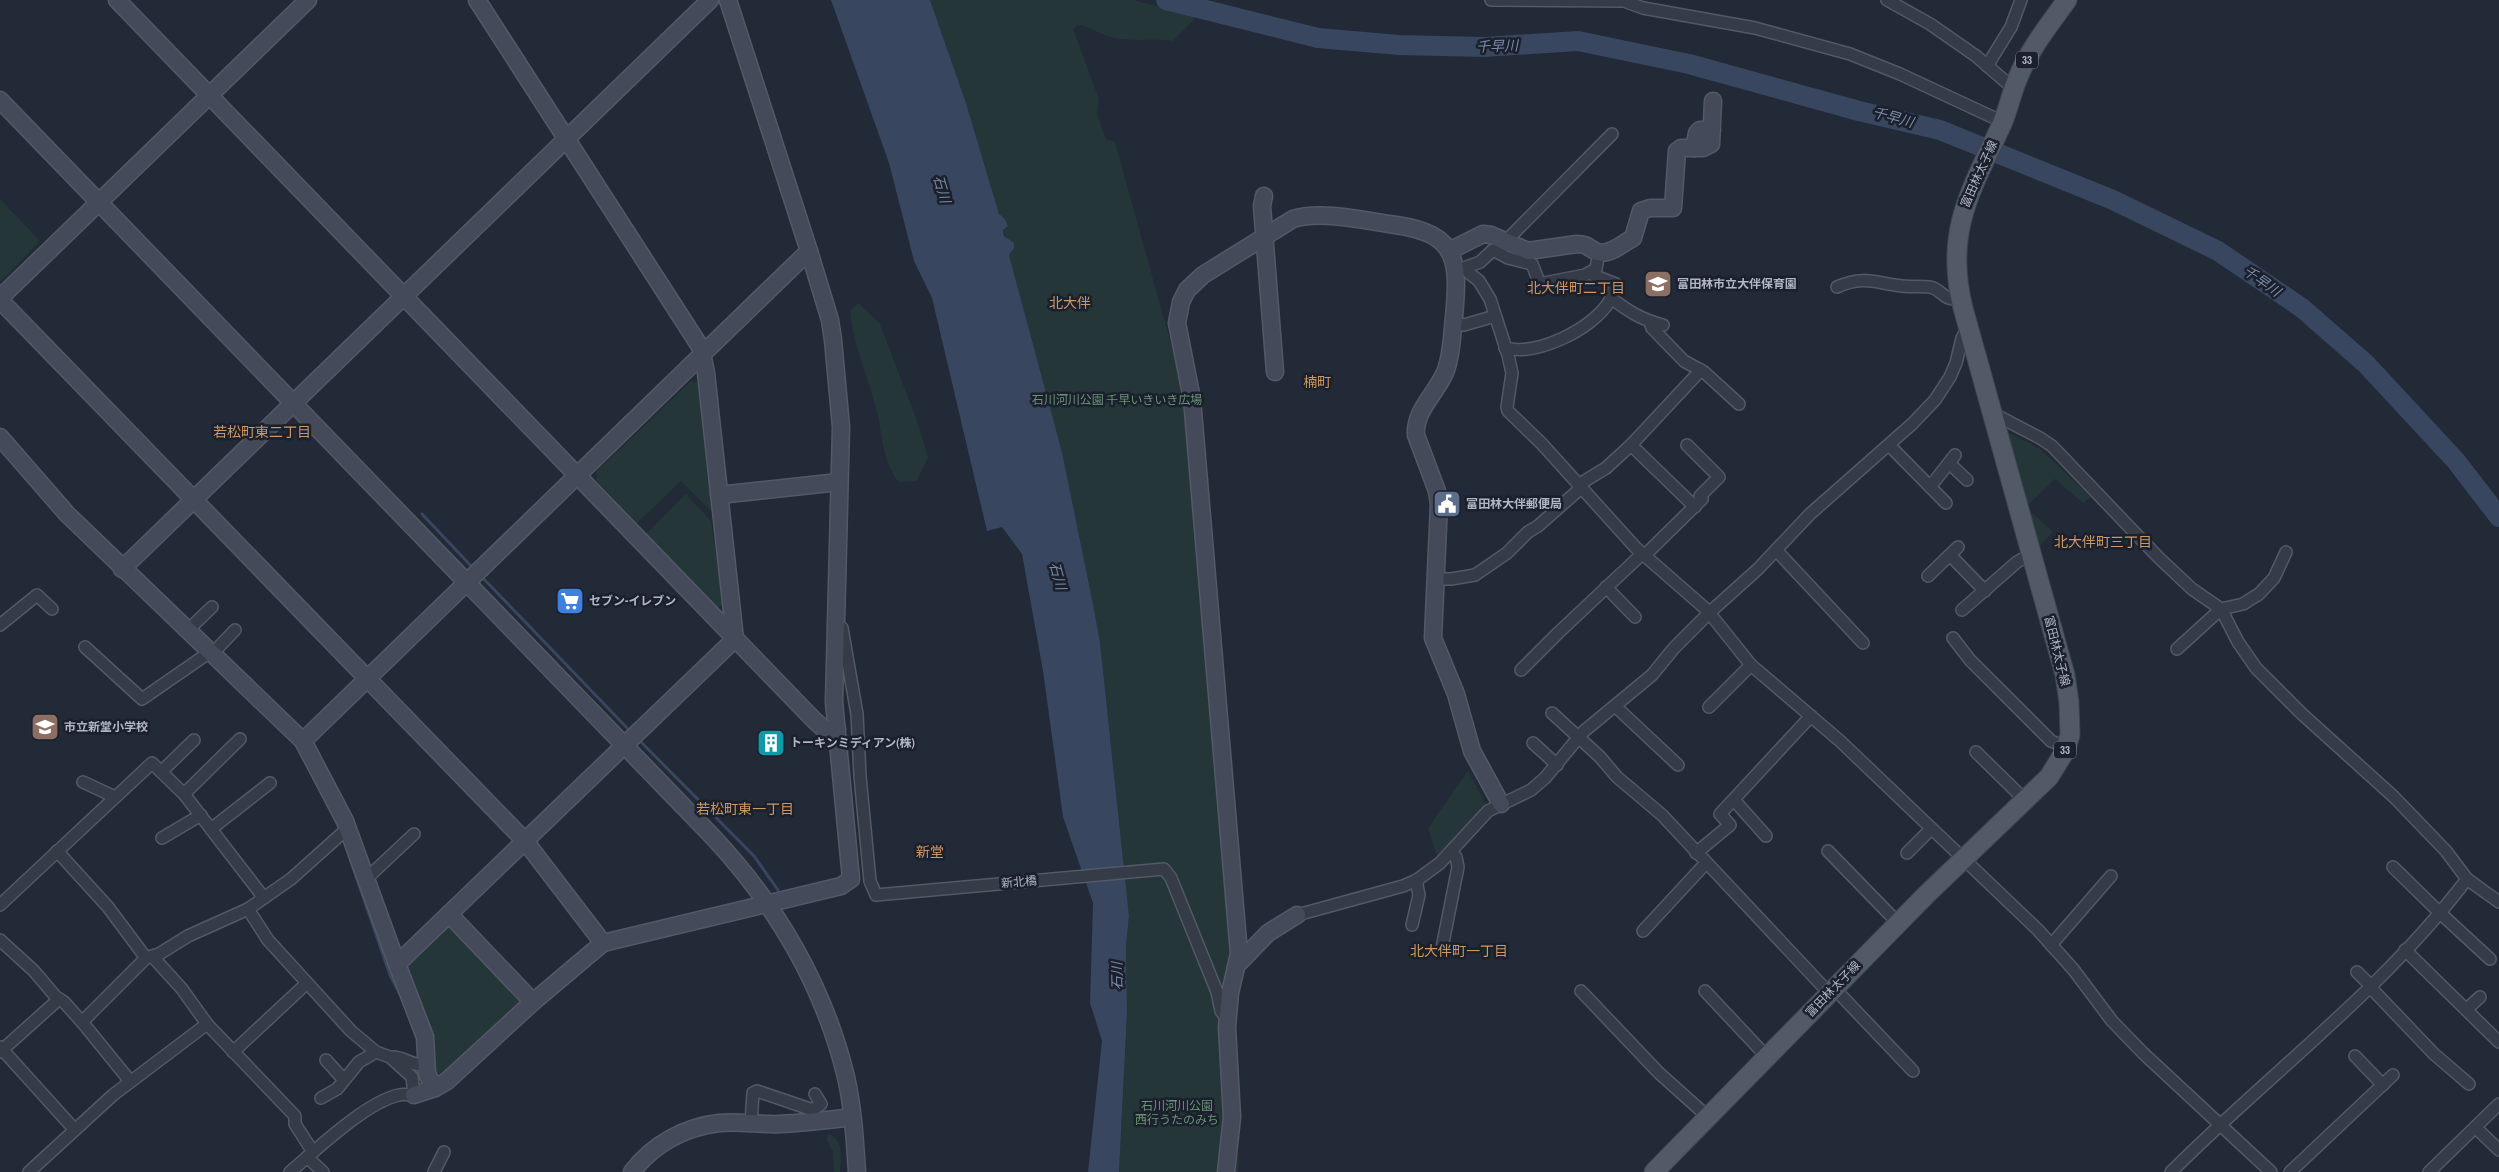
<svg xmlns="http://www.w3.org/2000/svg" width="2499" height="1172" viewBox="0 0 2499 1172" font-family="'Archivo Narrow','Noto Sans JP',sans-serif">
<rect width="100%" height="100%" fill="#222937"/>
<!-- green -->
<g fill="#253639">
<path d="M930,0H1133L1193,15L1195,19L1173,41C1153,38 1133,42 1114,38C1102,35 1091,27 1078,25L1073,29L1099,99L1097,115L1106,139L1115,142L1185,395L1228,930C1228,947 1234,975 1220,987L1231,1143L1239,1156L1238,1172H1119L1127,1014L1126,946L1129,916L1100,642L1092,599L1062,452L1009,255L1012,252L1003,230L1008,226L1005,219L999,215L966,103Z"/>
<polygon points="0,199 40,241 0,282"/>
<path d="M858,303L880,324L917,421L928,457L917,481L898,482C882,457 883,440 877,412C869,378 853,346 850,311Z"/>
<polygon points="691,381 698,383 715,515 681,481 637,523 597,481 596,472"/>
<polygon points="2001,429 2039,448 2091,497 2083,503 2055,479 2026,507 2053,532 2035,550"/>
<polygon points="686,494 711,521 724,604 716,608 646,534"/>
<polygon points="1468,771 1487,806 1437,856 1428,828"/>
<polygon points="451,924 522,1002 443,1075 436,1072 427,1025 404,969"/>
<path d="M829,1134C844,1141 841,1157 840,1172H834L833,1152L826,1138Z"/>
</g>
<!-- water -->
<polygon fill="#38465f" points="831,0 930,0 966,103 999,214 1005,219 1008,226 1003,230 1004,236 1014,243 1014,248 1009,255 1062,452 1092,599 1100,642 1129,916 1126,946 1127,1014 1119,1172 1088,1172 1102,1041 1090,1003 1093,903 1063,817 1043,671 1022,554 1002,527 987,531 932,298 914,261 889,163"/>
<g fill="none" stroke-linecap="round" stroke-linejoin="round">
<!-- stream -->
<g stroke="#38465f" stroke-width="3">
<polyline points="422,514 473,568"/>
<polyline points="481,576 631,732"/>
<polyline points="637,738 754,856 778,890"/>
<polyline points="349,856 390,975 403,1000"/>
</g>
<!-- river -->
<polyline stroke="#38465f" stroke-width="20" points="1166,0 1318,38 1399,45 1484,47 1578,41 1689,64 1859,111 1940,130 2113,200 2218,251 2302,308 2366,364 2456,461 2499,517"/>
<defs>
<g id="street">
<polyline points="1491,0 1624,1 1643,8 1755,28 1850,54 1900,74 2003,122"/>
<polyline points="1887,0 1930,24 1976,56 2014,89"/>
<polyline points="1987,66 2011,27 2021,0"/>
<polyline points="1505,242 1612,134"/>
<polyline points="1468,267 1469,273 1479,281 1490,299 1508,355 1512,373 1507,407 1508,411 1542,444 1636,548 1707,610 1751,665 1840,741 2038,930 2073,969 2112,1021 2143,1053 2271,1172"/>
<polyline points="1461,269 1480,262 1493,250 1508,258 1532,264 1539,282 1544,283 1585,275 1596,269 1599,252"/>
<path d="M1837,287C1864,275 1875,283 1902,286C1911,287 1921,286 1930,287C1944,290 1941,301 1961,299"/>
<path d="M1611,298C1628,311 1642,320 1663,325"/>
<polyline points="1650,322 1652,328 1684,361 1704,372 1739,404"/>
<polyline points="1453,323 1464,325 1495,316"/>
<path d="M1505,348C1537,356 1591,330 1609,302C1612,297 1614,289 1616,284L1593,275L1591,272"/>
<polyline points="1992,413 2040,438 2052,446 2158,557 2192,589 2221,609 2238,642 2256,668 2302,714 2394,797 2446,851 2467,879 2499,902"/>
<polyline points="1889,445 1946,503"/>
<polyline points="1949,463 1967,480"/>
<polyline points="1578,485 1606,468 1631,445"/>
<polyline points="1930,487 1955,455"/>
<polyline points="1695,507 1631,445 1701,370"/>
<polyline points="1776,550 1863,643"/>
<polyline points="1950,555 1985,591"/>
<polyline points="1644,556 1702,499 1700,496 1719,477 1687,445"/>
<polyline points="1928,576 1958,547"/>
<polyline points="1437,579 1451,579 1475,575 1507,553 1528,532 1538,526 1581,488"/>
<polyline points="1606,587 1635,617"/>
<polyline points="1962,610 2017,562 2031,554"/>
<polyline points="0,625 37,595 52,609"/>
<polyline points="837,628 842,628 857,714 860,776 870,881 876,895 1164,869 1171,878 1217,992 1221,1011 1227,1019"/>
<polyline points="187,631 212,607"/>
<polyline points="1953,638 1970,660 2051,741 2066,747"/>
<polyline points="85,647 142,699 210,652"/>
<polyline points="2177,649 2221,609 2243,604 2259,594 2274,578 2286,552"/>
<polyline points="212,654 235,630"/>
<polyline points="1521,670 1558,633 1642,554"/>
<polyline points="1615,706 1678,765"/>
<polyline points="1709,707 1751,665"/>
<polyline points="1552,713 1600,757 1617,777 1662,815 1829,993"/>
<polyline points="1533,743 1557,765"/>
<polyline points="1976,752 2026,801"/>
<polyline points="161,772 194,740"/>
<polyline points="83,782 115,797"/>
<polyline points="184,794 240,739"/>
<polyline points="1734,800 1766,836"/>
<polyline points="211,829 270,783"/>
<polyline points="162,838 201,815"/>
<polyline points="57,851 108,907 146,958"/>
<polyline points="1828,851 1898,923"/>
<polyline points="1696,853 1730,825 1720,814 1811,716"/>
<polyline points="1907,853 1931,829"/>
<polyline points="2393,867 2439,912 2490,959"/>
<polyline points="366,879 414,834"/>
<polyline points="0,905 152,763 184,794 264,898"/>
<path d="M248,909L268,940L351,1031L376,1052L390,1057L412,1077L414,1095C409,1095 403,1094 399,1095C366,1102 316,1150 290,1172"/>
<polyline points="1297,915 1403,886 1417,880 1440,863 1488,811 1531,790 1545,778 1583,732 1652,675 1674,648 1709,613 1758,569 1810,514 1912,424 1935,400 1950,377 1956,363 1962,338 1968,327"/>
<polyline points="1412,925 1419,895 1416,880"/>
<polyline points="1643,931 1706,863"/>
<polyline points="0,940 34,971 56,997 64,1002 82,1022 130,1081"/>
<polyline points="2051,945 2111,876"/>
<polyline points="1442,948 1458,867 1456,857 1451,852"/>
<polyline points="2405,950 2499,1042"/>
<polyline points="152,956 182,989 207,1024 295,1116 295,1124 313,1152"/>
<polyline points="2357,972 2372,987"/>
<polyline points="1834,988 1913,1071"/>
<polyline points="2371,988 2434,1054 2469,1084"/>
<polyline points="1581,991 1659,1073 1707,1116"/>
<polyline points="1705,991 1767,1057"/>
<polyline points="2467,1009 2480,997"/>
<polyline points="82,1022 146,958 159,954 188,936 248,909 291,879 348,828"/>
<polyline points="0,1047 75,1130"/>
<polyline points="0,1052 59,999"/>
<polyline points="233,1052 307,983"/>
<polyline points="2355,1056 2383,1085"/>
<path d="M393,1057C405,1057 413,1067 427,1065"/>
<polyline points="326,1060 344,1080"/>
<polyline points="321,1098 337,1089 359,1062 376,1052"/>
<polyline points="751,1123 753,1093 757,1091 813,1110 821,1104 815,1094"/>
<polyline points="2475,1127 2499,1150"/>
<polyline points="307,1157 323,1172"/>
<polyline points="29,1172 113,1095 207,1024"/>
<polyline points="434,1172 444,1152"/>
<path d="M2171,1172C2269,1074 2383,990 2467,879"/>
<polyline points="2290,1172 2393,1075"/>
<polyline points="2429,1172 2499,1104"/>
</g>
<g id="secondary">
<polyline points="117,0 814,720 825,730 837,729"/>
<path d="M0,100L712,836C776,904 824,986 846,1077C853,1108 855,1140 857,1172"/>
<polyline points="1694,148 1697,133 1700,130 1712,130"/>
<polyline points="1264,196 1262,206 1275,372"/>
<path d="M1449,251L1483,234L1491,235L1528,251L1577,244C1586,244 1588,247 1595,251C1607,258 1623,243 1633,238L1641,211L1650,208H1673L1677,151L1681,148H1703L1711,144L1713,101"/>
<polyline points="0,298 308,0"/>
<polyline points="0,300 525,841 603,943"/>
<polyline points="0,437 67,514 303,741 345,821 397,964 425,1037 427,1074 435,1088"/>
<polyline points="719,495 839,482"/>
<polyline points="122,569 710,0"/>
<polyline points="303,741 809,251"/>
<polyline points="449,914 533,1002"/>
<polyline points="1239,963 1268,933 1297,915"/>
<polyline points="397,964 735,639 706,373 701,348 477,0"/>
<polyline points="414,1095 435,1088 447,1081 533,1002 603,943 841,886 851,879 834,702 841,427 833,340 830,320 809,251 728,0"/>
<path d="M632,1172C653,1144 685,1127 719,1123C739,1121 760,1125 780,1124C804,1123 828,1120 852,1117"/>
<path d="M1226,1172L1232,1117L1227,1027L1230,993L1239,954L1192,399L1177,323L1181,302L1187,290L1203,275L1293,219C1321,210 1366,221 1396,225C1459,234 1459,262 1454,317C1452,335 1452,353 1446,370C1438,392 1414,410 1416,435L1437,491L1439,504L1433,638L1456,694L1472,751L1501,804"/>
</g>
<path id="primary" d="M1654,1172L1926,895L2049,777L2065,751L2070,735L2069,702L2065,675L1963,308C1944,232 1971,190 2002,124C2008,110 2011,95 2017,80C2028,51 2049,25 2067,0"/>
</defs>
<!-- street casing -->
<use href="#street" stroke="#535965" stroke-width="14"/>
<!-- secondary casing -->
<use href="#secondary" stroke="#535965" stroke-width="19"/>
<!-- primary casing -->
<use href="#primary" stroke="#3f4451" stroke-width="21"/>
<!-- street -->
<use href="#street" stroke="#353b47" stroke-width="11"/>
<!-- secondary -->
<use href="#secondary" stroke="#444a5a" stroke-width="16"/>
<!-- primary -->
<use href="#primary" stroke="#535a67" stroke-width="19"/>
</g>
<!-- icons -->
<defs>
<symbol id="school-square" viewBox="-11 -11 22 22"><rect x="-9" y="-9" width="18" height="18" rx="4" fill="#8d6e63" stroke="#1b202c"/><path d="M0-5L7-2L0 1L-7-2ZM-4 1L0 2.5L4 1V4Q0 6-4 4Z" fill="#fff"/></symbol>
<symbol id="civic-square" viewBox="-11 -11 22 22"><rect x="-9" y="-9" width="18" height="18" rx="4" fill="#5c6f8a" stroke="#1b202c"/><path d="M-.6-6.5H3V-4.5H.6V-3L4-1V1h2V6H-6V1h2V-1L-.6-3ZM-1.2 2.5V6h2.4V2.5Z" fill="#fff"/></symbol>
<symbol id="supermarket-square" viewBox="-11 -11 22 22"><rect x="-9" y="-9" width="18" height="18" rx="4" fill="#3f7fe0" stroke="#1b202c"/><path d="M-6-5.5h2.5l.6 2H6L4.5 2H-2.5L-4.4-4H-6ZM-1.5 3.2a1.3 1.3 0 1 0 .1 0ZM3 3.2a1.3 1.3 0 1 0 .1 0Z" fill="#fff"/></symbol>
<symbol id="building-square" viewBox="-11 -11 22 22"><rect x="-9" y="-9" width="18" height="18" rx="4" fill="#0f9aa8" stroke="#1b202c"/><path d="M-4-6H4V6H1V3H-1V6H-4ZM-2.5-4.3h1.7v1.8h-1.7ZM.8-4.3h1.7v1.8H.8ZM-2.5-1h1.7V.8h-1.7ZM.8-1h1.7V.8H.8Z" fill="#fff"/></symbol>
</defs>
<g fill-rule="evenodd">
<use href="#school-square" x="1642" y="268" width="32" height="32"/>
<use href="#civic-square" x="1431" y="488" width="32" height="32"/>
<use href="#supermarket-square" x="554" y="585" width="32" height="32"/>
<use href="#school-square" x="29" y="711" width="32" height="32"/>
<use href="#building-square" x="755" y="727" width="32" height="32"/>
</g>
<g text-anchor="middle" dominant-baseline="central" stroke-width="5" stroke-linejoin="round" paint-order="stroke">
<!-- shield labels -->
<g fill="#1b202c" stroke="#838996" stroke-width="1">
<rect x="2016" y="51.5" width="22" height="17" rx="4"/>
<rect x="2054" y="741.5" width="22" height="17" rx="4"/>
</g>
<g font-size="11" font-weight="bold" fill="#b0b6c4">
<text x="2027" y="60">33</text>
<text x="2065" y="750">33</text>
</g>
<!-- street labels -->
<g font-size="12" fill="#b0b6c4" stroke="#1b202c">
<text transform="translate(1979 174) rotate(-66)">富田林太子線</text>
<text transform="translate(2057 651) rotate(76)">富田林太子線</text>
<text transform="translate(1019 882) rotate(-5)">新北橋</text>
<text transform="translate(1833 989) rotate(-46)">富田林太子線</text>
</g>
<!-- poi labels -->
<g font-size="12" font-weight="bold" fill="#b0b6c4" stroke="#1b202c" text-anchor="start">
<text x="1677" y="284">富田林市立大伴保育園</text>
<text x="1466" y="504">富田林大伴郵便局</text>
<text x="589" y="601">セブン-イレブン</text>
<text x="64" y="727">市立新堂小学校</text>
<text x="790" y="743">トーキンミディアン(株)</text>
</g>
<!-- park labels -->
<g font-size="12" fill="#699376" stroke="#1b202c">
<text x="1117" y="400">石川河川公園 千早いきいき広場</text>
<text x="1177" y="1106">石川河川公園<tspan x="1177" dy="14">西行うたのみち</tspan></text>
</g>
<!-- water labels -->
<g font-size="14" font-style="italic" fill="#7a8baa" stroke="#1b202c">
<text transform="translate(1497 46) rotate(-2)">千早川</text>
<text transform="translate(1893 117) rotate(15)">千早川</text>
<text transform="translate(942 189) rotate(74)">石川</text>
<text transform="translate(2262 281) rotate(35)">千早川</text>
<text transform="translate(1058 576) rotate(75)">石川</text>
<text transform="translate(1117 976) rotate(-91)">石川</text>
</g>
<!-- neighbourhood labels -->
<g font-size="14" fill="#cc9863" stroke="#1b202c">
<text x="1576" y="288">北大伴町二丁目</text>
<text x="1070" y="303">北大伴</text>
<text x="1317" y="382">楠町</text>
<text x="262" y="432">若松町東二丁目</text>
<text x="2103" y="542">北大伴町三丁目</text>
<text x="745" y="809">若松町東一丁目</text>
<text x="930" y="852">新堂</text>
<text x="1459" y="951">北大伴町一丁目</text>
</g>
</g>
</svg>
